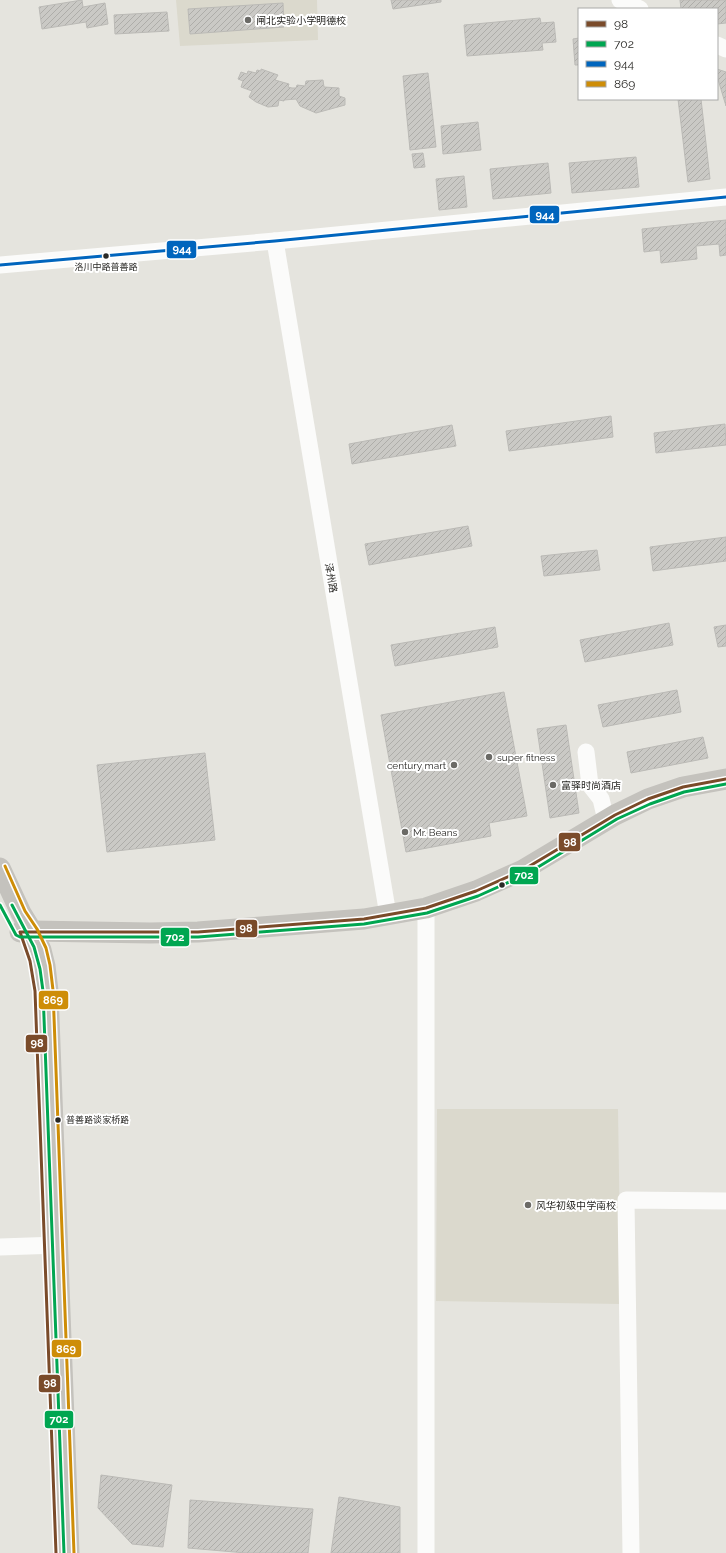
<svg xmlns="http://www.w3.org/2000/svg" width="726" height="1553" viewBox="0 0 726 1553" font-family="Raleway,'Noto Sans SC',sans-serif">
<defs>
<pattern id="building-hatch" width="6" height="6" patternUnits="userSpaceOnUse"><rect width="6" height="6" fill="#cac9c5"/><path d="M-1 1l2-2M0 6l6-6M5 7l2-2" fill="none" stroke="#aeada9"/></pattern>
</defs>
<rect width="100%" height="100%" fill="#e5e4de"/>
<!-- built -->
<g fill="#dbd9cd">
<polygon points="176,0 317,0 318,40 180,46"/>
<polygon points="437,1109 618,1109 621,1304 436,1301"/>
</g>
<!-- building -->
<g fill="url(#building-hatch)" stroke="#bbbab6">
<polygon points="82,0 83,7 105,3 108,24 87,28 86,22 42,29 39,7"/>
<polygon points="391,0 441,0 441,2 393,9"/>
<polygon points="680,0 726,0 726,23 717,24 717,9 681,9"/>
<polygon points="283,3 284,27 190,34 188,9"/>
<polygon points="167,12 169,31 115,34 114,15"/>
<polygon points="540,18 541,23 554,22 556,42 542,43 543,50 467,56 464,25"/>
<polygon points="579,38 579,65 575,65 573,39"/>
<polygon points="261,69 278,75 275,80 289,84 288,87 292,88 296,88 297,85 305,86 306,81 323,80 324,87 339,88 339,96 345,98 345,105 316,113 300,106 296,99 284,100 284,101 279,100 278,106 268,107 256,102 249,97 252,91 241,87 243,81 238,79 241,72 247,74 248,71 256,73 257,70 261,71"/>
<polygon points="717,69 726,72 726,106 717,76"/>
<polygon points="428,73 436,147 410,150 403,76"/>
<polygon points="678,99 701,99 710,179 688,182"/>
<polygon points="478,122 481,150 443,154 441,126"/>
<polygon points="423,153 425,167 414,168 412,154"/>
<polygon points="636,157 639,187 572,193 569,163"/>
<polygon points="548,163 551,193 493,199 490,169"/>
<polygon points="464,176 467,207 439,210 436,179"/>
<polygon points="726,220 726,255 720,256 719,244 696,246 697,259 661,263 660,250 644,252 642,229"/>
<polygon points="611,416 613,437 509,451 506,431"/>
<polygon points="725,424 726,445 656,453 654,433"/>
<polygon points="452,425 456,446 352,464 349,444"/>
<polygon points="468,526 472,546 369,565 365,544"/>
<polygon points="726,537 726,561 653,571 650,547"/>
<polygon points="597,550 600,570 544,576 541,556"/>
<polygon points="669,623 673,645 585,662 580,640"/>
<polygon points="726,625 726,646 718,647 714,627"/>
<polygon points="495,627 498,647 395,666 391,645"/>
<polygon points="677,690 681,712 603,727 598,705"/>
<polygon points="504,692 527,816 489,823 491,836 406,852 381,715"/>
<polygon points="566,725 579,813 550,818 537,729"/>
<polygon points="703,737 708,758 631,773 627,752"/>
<polygon points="205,753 215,840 107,852 97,765"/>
<polygon points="101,1475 172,1485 163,1547 132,1544 98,1508"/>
<polygon points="339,1497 400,1507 400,1553 331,1553"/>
<polygon points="190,1500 313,1509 308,1553 246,1553 188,1548"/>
</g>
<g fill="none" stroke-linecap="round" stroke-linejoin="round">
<!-- minor -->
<g stroke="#fbfbfa" stroke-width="17">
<polyline points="620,0 640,9"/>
<polyline points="717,45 726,49"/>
<polyline points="275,241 388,915"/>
<polyline points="0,265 275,241 726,197"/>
<polyline points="586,752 590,785 601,799 606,820"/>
<polyline points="0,1247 58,1245"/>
<polyline points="426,1553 426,908"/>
<polyline points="631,1553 626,1200 726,1201"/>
</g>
<!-- major -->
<g stroke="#c4c2bd" stroke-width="21">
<polyline points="0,868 21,913 32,931 41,950 45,966 48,991 69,1553"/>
<polyline points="20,932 32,931 150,933 198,932 364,919 426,908 476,891 523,870 615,815 648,799 683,787 726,779"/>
</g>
<defs>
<polyline id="bus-1" points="56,1553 35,991 30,961 20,932 198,932 364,919 426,908 476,891 523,870 615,815 648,799 683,787 726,779"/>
<g id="bus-2">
<polyline points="0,905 16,935 20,937 198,937 364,924 427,913 478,896 525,875 617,819 650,804 684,792 726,784"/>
<polyline points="12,905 34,947 40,969 43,991 64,1553"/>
</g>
<polyline id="bus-3" points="0,265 275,241 726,197"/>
<polyline id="bus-4" points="5,866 25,911 37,929 46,948 50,965 53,990 74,1553"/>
</defs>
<!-- bus-1 casing -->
<use href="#bus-1" stroke="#fff" stroke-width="6"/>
<!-- bus-2 casing -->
<use href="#bus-2" stroke="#fff" stroke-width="6"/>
<!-- bus-3 casing -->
<use href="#bus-3" stroke="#fff" stroke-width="6"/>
<!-- bus-4 casing -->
<use href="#bus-4" stroke="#fff" stroke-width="6"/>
<!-- bus-1 -->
<use href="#bus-1" stroke="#7a4b2a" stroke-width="3"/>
<!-- bus-2 -->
<use href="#bus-2" stroke="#00a651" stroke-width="3"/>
<!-- bus-3 -->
<use href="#bus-3" stroke="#0065bd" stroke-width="3"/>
<!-- bus-4 -->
<use href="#bus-4" stroke="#ce8d07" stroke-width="3"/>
</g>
<!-- markers -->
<g fill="#6b6a66" stroke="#fff" stroke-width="1.5">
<circle cx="248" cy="20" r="4"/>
<circle cx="489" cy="757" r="4"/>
<circle cx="454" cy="765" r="4"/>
<circle cx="553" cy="785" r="4"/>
<circle cx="405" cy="832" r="4"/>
<circle cx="528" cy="1205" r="4"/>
</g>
<g fill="#292825" stroke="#fff" stroke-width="1.5">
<circle cx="106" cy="256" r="3.5"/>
<circle cx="502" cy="885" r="3.5"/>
<circle cx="58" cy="1120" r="3.5"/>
</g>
<g text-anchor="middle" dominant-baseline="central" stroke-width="4" stroke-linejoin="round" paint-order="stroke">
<!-- bus labels -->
<g font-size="9" fill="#292825" stroke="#fff">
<text x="106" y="267">洛川中路普善路</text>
<text x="66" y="1120" text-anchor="start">普善路谈家桥路</text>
</g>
<!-- poi labels -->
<g font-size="10" fill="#292825" stroke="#fff" text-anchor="start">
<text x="256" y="20">闸北实验小学明德校</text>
<text x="497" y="757">super fitness</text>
<text x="446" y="765" text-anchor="end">century mart</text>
<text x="561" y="785">富驿时尚酒店</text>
<text x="413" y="832">Mr. Beans</text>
<text x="536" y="1205">风华初级中学南校</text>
</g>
<!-- street labels -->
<g font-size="10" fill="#292825" stroke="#fff">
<text transform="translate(331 578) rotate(80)">泽州路</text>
</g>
</g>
<g stroke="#fff" stroke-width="1.5">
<rect x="529" y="205" width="31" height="19" rx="4" fill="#0065bd"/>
<rect x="166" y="240" width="31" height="19" rx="4" fill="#0065bd"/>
<rect x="558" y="832" width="23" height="20" rx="4" fill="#7a4b2a"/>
<rect x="509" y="866" width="30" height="19" rx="4" fill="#00a651"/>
<rect x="235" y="919" width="23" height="19" rx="4" fill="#7a4b2a"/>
<rect x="160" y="927" width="30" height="20" rx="4" fill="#00a651"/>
<rect x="38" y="990" width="31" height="20" rx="4" fill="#ce8d07"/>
<rect x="25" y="1034" width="23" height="19" rx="4" fill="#7a4b2a"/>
<rect x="51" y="1339" width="31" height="19" rx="4" fill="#ce8d07"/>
<rect x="38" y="1374" width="23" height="19" rx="4" fill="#7a4b2a"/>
<rect x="44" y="1410" width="30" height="19" rx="4" fill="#00a651"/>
</g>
<g font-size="11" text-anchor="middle" font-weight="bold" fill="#fff">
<text x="545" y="219">944</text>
<text x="182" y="253">944</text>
<text x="570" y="846">98</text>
<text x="524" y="879">702</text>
<text x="246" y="932">98</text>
<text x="175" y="941">702</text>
<text x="53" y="1004">869</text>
<text x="37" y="1047">98</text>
<text x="66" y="1353">869</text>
<text x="50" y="1387">98</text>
<text x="59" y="1423">702</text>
</g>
<!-- legend -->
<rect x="578" y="8" width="140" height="92" fill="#ffffff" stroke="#a9a9a8"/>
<rect x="586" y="21" width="20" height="6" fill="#7a4b2a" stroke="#a9a9a8"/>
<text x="614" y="28" font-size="12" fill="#292825">98</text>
<rect x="586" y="41" width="20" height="6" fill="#00a651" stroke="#a9a9a8"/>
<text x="614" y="48" font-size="12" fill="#292825">702</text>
<rect x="586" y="61" width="20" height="6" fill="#0065bd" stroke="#a9a9a8"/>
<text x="614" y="68" font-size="12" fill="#292825">944</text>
<rect x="586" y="81" width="20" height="6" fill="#ce8d07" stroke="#a9a9a8"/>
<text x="614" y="88" font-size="12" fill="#292825">869</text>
</svg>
